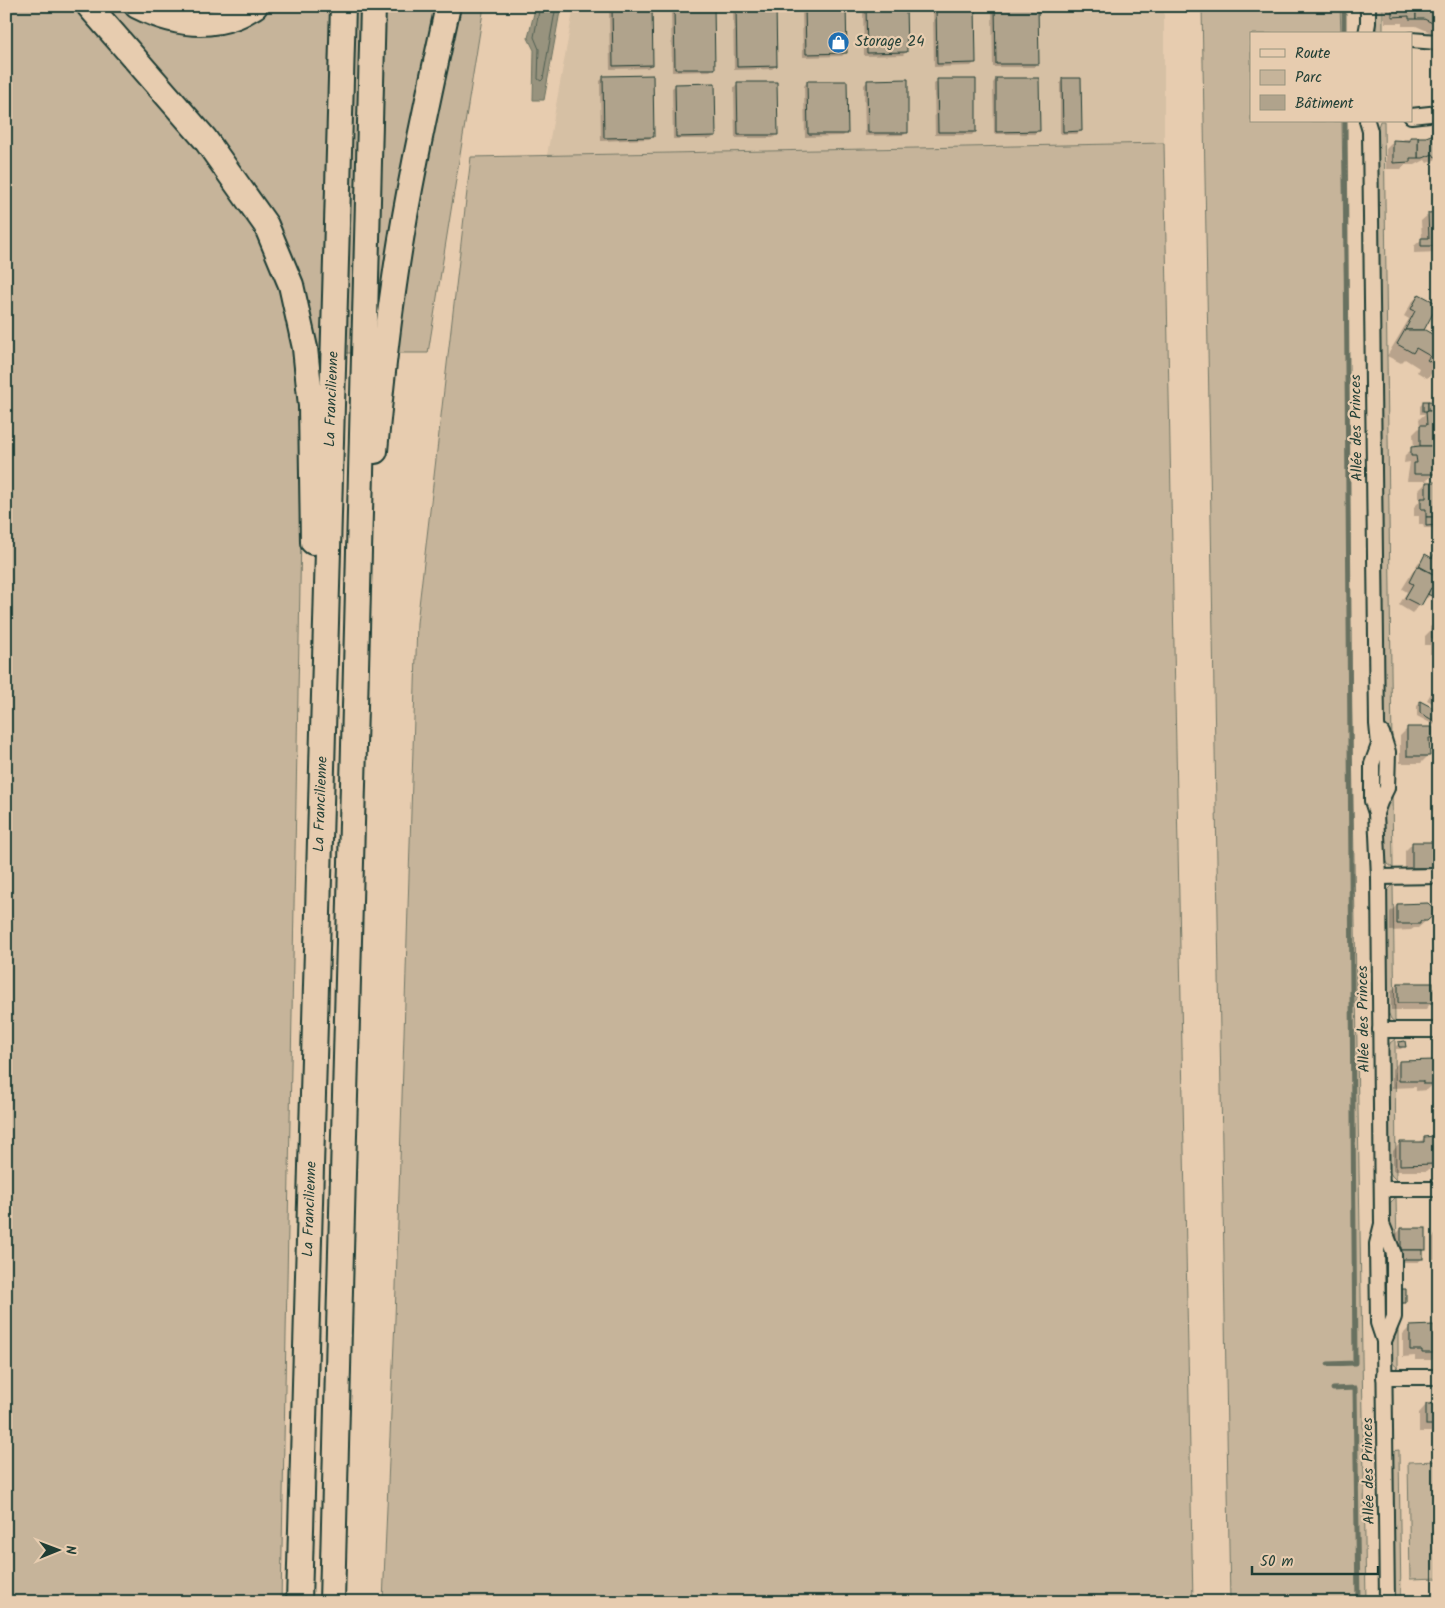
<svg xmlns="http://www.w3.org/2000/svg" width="1445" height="1608" viewBox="0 0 1445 1608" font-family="Kalam,sans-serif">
<rect width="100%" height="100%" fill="#e7ccaf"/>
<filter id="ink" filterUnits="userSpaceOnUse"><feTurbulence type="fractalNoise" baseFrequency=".02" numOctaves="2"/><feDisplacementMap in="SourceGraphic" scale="10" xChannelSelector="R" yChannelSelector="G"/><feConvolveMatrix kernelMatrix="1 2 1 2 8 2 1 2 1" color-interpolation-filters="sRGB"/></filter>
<g filter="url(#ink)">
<!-- built -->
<polygon fill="#d6c0a4" points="574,6 1164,6 1164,143 547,155"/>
<!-- green -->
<g fill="#c6b49a" stroke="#727867">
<polygon points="6,6 484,6 428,353 293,353 299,389 302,479 281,1602 6,1602"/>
<polygon points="1202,6 1340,6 1341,34 1251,34 1251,121 1342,121 1366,1602 1230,1602"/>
<polygon points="1375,6 1383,6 1383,34 1378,34 1376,29"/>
<polygon points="1380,121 1384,121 1392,747 1384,723 1377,130"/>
<polygon points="1164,143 1193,1602 383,1602 395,1319 417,623 471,157"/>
<path d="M1392,789L1393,868L1388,864L1385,858C1384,834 1381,812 1392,789Z"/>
<polygon points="1393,885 1395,1021 1395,1022 1391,1019 1388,1012 1386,896 1388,890"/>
<polygon points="1395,1039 1396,1180 1392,1176 1389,1171 1388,1051 1390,1043"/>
<polygon points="1396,1197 1397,1250 1390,1233 1390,1203"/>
<polygon points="1385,1256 1388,1260 1388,1311 1385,1313 1383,1312 1383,1257"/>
<path d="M1398,1320V1368C1383,1358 1392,1333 1398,1320Z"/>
<polygon points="1399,1450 1401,1602 1394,1602 1392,1451"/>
<polygon points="1439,1461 1439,1578 1410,1579 1408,1462"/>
</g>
<!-- water -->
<polygon fill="#98937e" stroke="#687160" points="538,6 561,6 544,100 533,100 534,50 528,38 535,9"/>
<!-- shadow -->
<g fill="#0003">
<polygon points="612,6 651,6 651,65 648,68 610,69 609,8"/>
<polygon points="672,6 713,6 714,68 710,71 672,72 671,8"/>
<polygon points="733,6 775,6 776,66 772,69 734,70"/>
<polygon points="802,6 844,6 845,53 842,56 803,57"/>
<polygon points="863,6 905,6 906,52 903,55 864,56"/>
<polygon points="933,6 974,6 974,63 971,66 934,67"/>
<polygon points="992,6 1037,6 1037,64 1034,67 993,67"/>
<polygon points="1384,6 1439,6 1439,26 1432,33 1416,26 1402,26 1402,23 1385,23"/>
<polygon points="604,77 653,136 649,139 601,141 600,81"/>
<polygon points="996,79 1038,130 1035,134 994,134 993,83"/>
<polygon points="1063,79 1081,131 1077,134 1060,134 1060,83"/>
<polygon points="868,81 907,132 904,135 865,136 864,85"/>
<polygon points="938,81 975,131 972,135 935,135 934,84"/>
<polygon points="807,82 846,133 843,136 805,137 804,86"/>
<polygon points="738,83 777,134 773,138 735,138 734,87"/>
<polygon points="676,85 715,135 711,139 673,139 672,88"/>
<polygon points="1439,133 1439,158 1427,163 1425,160 1415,165 1405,165 1401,169 1386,169 1386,149 1393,142 1401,142 1404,139 1426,139"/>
<polygon points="1429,214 1439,214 1439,252 1414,253 1414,246 1422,239 1421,221"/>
<polygon points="1419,295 1422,331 1438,338 1439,336 1438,367 1427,378 1417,372 1419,368 1405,359 1401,363 1387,356 1409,319 1404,316 1412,302"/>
<polygon points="1423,403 1439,438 1439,459 1433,466 1434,473 1426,481 1407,481 1410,462 1404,463 1405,455 1414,448 1413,434 1420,427 1419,419 1425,414 1420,414 1420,406"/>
<polygon points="1426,483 1439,483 1439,528 1424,528 1423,524 1419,524 1419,516 1414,516 1414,507 1419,502 1419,490"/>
<polygon points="1438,549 1439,579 1430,595 1427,598 1424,597 1420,605 1412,613 1399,605 1407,592 1402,589 1418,563 1426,556 1430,558"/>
<polygon points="1438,620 1439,663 1435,663 1435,654 1430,654 1430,645 1425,645 1425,636 1430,631 1430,627"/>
<polygon points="1439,684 1439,720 1434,725 1417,716 1417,706 1420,703 1432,709 1434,704 1427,700 1433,690"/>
<polygon points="1407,729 1430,738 1429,739 1431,739 1431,745 1428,748 1429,755 1421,763 1400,763 1400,736"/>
<polygon points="1439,765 1439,786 1437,786 1438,766"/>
<polygon points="1412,844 1434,867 1427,874 1405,875 1405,851"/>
<polygon points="1397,905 1428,919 1418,928 1414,928 1411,930 1390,931 1390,912"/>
<polygon points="1439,921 1439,947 1432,947 1432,928"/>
<polygon points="1398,984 1432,1002 1425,1010 1391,1010 1391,992"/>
<polygon points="1399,1043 1404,1046 1401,1049 1396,1049 1396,1046"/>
<polygon points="1399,1062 1435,1083 1427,1090 1416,1091 1416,1087 1392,1088 1392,1069"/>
<polygon points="1438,1108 1439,1117 1434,1117 1434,1112"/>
<polygon points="1424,1138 1434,1164 1427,1171 1393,1171 1393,1151 1400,1143 1419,1143"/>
<polygon points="1401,1229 1425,1249 1421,1253 1422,1259 1418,1262 1398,1262 1394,1236"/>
<polygon points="1439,1231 1439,1259 1432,1259 1432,1238"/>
<polygon points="1402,1290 1405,1302 1402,1305 1399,1305 1399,1294"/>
<polygon points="1410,1327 1433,1333 1439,1333 1439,1357 1435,1357 1432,1360 1415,1360 1415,1356 1403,1357 1403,1334"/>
<polygon points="1426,1405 1439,1405 1439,1434 1431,1434 1431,1432 1419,1432 1419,1413"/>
</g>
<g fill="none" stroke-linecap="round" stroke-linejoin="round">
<!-- shore -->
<polyline stroke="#4f5f52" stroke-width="1" points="540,6 534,37 539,49 538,79 541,81 543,79 556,6"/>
<!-- stream -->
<g stroke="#687160" stroke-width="5">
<polyline points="1344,6 1344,34"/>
<polyline points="1328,1364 1355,1363 1345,121"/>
<polyline points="1333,1389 1355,1388 1358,1602"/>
</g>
</g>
<!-- building -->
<g fill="#b0a38c" stroke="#1f3d34">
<polygon points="612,6 652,6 653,65 613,66"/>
<polygon points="674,6 714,6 715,69 675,69"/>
<polygon points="736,6 776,6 777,66 737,67"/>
<polygon points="805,6 846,6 847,53 806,54"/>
<polygon points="866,6 906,6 907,52 867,53"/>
<polygon points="936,6 975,6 976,63 937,64"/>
<polygon points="995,6 1038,6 1039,64 996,64"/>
<polygon points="1392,6 1416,6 1416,19 1409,19 1409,16 1392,17"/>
<polygon points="1416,6 1439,6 1439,26 1424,19 1416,19"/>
<polygon points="653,75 654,137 604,138 603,76"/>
<polygon points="996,78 1039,78 1040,131 996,132"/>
<polygon points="1062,78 1081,78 1082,131 1063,132"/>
<polygon points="908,79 908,133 868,133 867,80"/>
<polygon points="937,79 976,79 976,132 938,132"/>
<polygon points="807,81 847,81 848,134 808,134"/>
<polygon points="737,82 777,82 778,135 738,135"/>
<polygon points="715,83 716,136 676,137 675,84"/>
<polygon points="1439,132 1439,155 1435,157 1433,154 1423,158 1418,158 1418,137 1426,137"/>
<polygon points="1410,137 1418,137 1418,158 1410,158 1410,162 1393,163 1393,140 1410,141"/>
<polygon points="1439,212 1439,246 1421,246 1421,238 1429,238 1428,213"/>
<polygon points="1419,294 1438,304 1424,330 1405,330 1415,311 1411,309"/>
<polygon points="1405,330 1425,330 1439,338 1439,367 1427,360 1430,356 1416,348 1413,353 1397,344"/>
<rect x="1423" y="401" width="5" height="10"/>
<polygon points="1428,401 1439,402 1439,411 1428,411"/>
<polygon points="1426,411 1439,411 1439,446 1420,446 1420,425 1427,425"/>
<polygon points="1420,446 1439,446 1439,456 1434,456 1435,474 1414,474 1414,463 1417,463 1416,456 1411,456 1411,447"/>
<polygon points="1426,482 1439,482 1439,517 1426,517 1426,509 1421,509 1421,498 1426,498"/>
<polygon points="1426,517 1439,517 1439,525 1426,526"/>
<polygon points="1437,548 1439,549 1439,577 1419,566 1425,554 1432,558"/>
<polygon points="1417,566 1439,577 1435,589 1431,588 1421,606 1405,598 1413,584 1409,582"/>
<polygon points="1431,588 1435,589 1431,596 1428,594"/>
<polygon points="1437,619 1439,619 1439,648 1437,648 1437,638 1432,638 1432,628 1437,628"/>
<polygon points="1439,683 1439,696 1434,693"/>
<polygon points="1439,700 1439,711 1434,709"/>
<polygon points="1420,701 1439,711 1438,723 1420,713"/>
<polygon points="1407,727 1432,727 1432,738 1429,738 1430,756 1407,756"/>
<polygon points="1412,842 1434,842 1436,868 1412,868"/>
<polygon points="1428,903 1437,912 1427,921 1420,921 1420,924 1397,924 1397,904"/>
<rect x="1398" y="983" width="35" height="20"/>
<polygon points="1405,1041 1406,1047 1399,1047 1398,1042"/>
<polygon points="1435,1060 1436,1084 1423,1084 1423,1081 1399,1081 1399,1061"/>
<polygon points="1435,1136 1435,1164 1400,1165 1400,1142 1424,1142 1424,1137"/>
<rect x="1401" y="1228" width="25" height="22"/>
<rect x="1401" y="1250" width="22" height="9"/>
<polygon points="1401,1289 1406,1289 1406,1303 1402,1303"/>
<polygon points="1434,1325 1434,1353 1422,1353 1422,1350 1410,1350 1410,1326"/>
<rect x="1434" y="1332" width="5" height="21"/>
<rect x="1426" y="1404" width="13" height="21"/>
<polygon points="1434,1425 1439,1425 1439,1431 1434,1432"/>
</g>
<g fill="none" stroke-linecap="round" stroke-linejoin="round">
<defs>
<g id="street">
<polyline points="1366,34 1368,23 1368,6"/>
<polyline points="1411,40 1437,42 1439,45"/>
<polyline points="1411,116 1439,113"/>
<polyline points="1367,121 1370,131 1377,724 1379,745 1372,764 1372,801 1376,813 1379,877 1382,1224 1377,1244 1378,1323 1384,1341 1387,1602"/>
<polyline points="1376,813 1380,802 1387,788 1388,752 1382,733"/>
<polyline points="1379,877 1439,876"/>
<polyline points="1380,1030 1439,1030"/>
<polyline points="1382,1189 1439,1189"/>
<polyline points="1382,1224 1394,1254 1394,1317 1384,1341"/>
<polyline points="1384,1377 1439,1377"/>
</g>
<g id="highway">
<polyline points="89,6 205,139 266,225 291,285 305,348 311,406 313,542"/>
<path d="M137,6C167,21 202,29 234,17C241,15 248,10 255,6"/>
<path d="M375,451C380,396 386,340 394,285C407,192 428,99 448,6"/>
<polyline points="299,1602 343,6"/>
<polyline points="332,1602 373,6"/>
</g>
</defs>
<!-- street casing -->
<use href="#street" stroke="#1f3d34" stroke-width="18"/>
<!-- highway casing -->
<use href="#highway" stroke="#1f3d34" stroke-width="28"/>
<!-- street -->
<use href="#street" stroke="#e7ccaf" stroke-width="14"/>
<!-- highway -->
<use href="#highway" stroke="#e7ccaf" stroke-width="24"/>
</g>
</g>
<!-- icons -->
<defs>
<symbol id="shop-disc" viewBox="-11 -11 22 22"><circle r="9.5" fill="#1f6fb2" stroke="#e7ccaf"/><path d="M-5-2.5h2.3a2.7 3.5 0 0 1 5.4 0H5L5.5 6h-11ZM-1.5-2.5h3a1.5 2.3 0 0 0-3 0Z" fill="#fff"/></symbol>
</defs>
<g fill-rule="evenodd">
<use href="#shop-disc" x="826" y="30" width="25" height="25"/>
</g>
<g text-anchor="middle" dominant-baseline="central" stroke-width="4.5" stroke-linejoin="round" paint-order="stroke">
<!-- poi labels -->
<g font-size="15" fill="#1f3d34" stroke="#e7ccaf" text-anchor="start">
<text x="855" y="42">Storage 24</text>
</g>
<!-- street labels -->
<g font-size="15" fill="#1f3d34" stroke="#e7ccaf">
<text transform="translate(332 399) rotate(-88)">La Francilienne</text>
<text transform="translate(1357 428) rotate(-91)">Allée des Princes</text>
<text transform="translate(321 804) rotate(-88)">La Francilienne</text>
<text transform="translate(1364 1019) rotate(-91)">Allée des Princes</text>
<text transform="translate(310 1209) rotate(-88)">La Francilienne</text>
<text transform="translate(1369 1471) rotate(-91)">Allée des Princes</text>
</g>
</g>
<!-- margin -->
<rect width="1445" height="1608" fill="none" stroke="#e7ccaf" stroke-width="25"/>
<rect x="12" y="12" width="1420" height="1583" fill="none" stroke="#1f3d34" stroke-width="2" filter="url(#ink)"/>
<!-- legend -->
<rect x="1250" y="32" width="162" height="90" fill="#e7ccaf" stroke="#97937e"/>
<rect x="1260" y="49" width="25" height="8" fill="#e7ccaf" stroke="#97937e"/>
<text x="1295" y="58" font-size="15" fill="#1f3d34">Route</text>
<rect x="1260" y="70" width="25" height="15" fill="#c6b49a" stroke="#97937e"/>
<text x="1295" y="82" font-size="15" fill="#1f3d34">Parc</text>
<rect x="1260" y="95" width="25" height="15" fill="#b0a38c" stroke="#97937e"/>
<text x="1295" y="108" font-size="15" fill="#1f3d34">Bâtiment</text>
<!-- north arrow -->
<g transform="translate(58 1550) rotate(89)" stroke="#e7ccaf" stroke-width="4" paint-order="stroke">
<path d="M0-4L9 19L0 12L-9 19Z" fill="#1f3d34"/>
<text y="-8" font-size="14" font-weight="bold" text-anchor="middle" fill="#1f3d34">N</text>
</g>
<!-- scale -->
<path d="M1252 1566v8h126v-8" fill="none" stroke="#1f3d34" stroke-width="2.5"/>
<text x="1260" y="1566" font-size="15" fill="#1f3d34" stroke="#e7ccaf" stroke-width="4" paint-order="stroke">50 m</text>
</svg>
